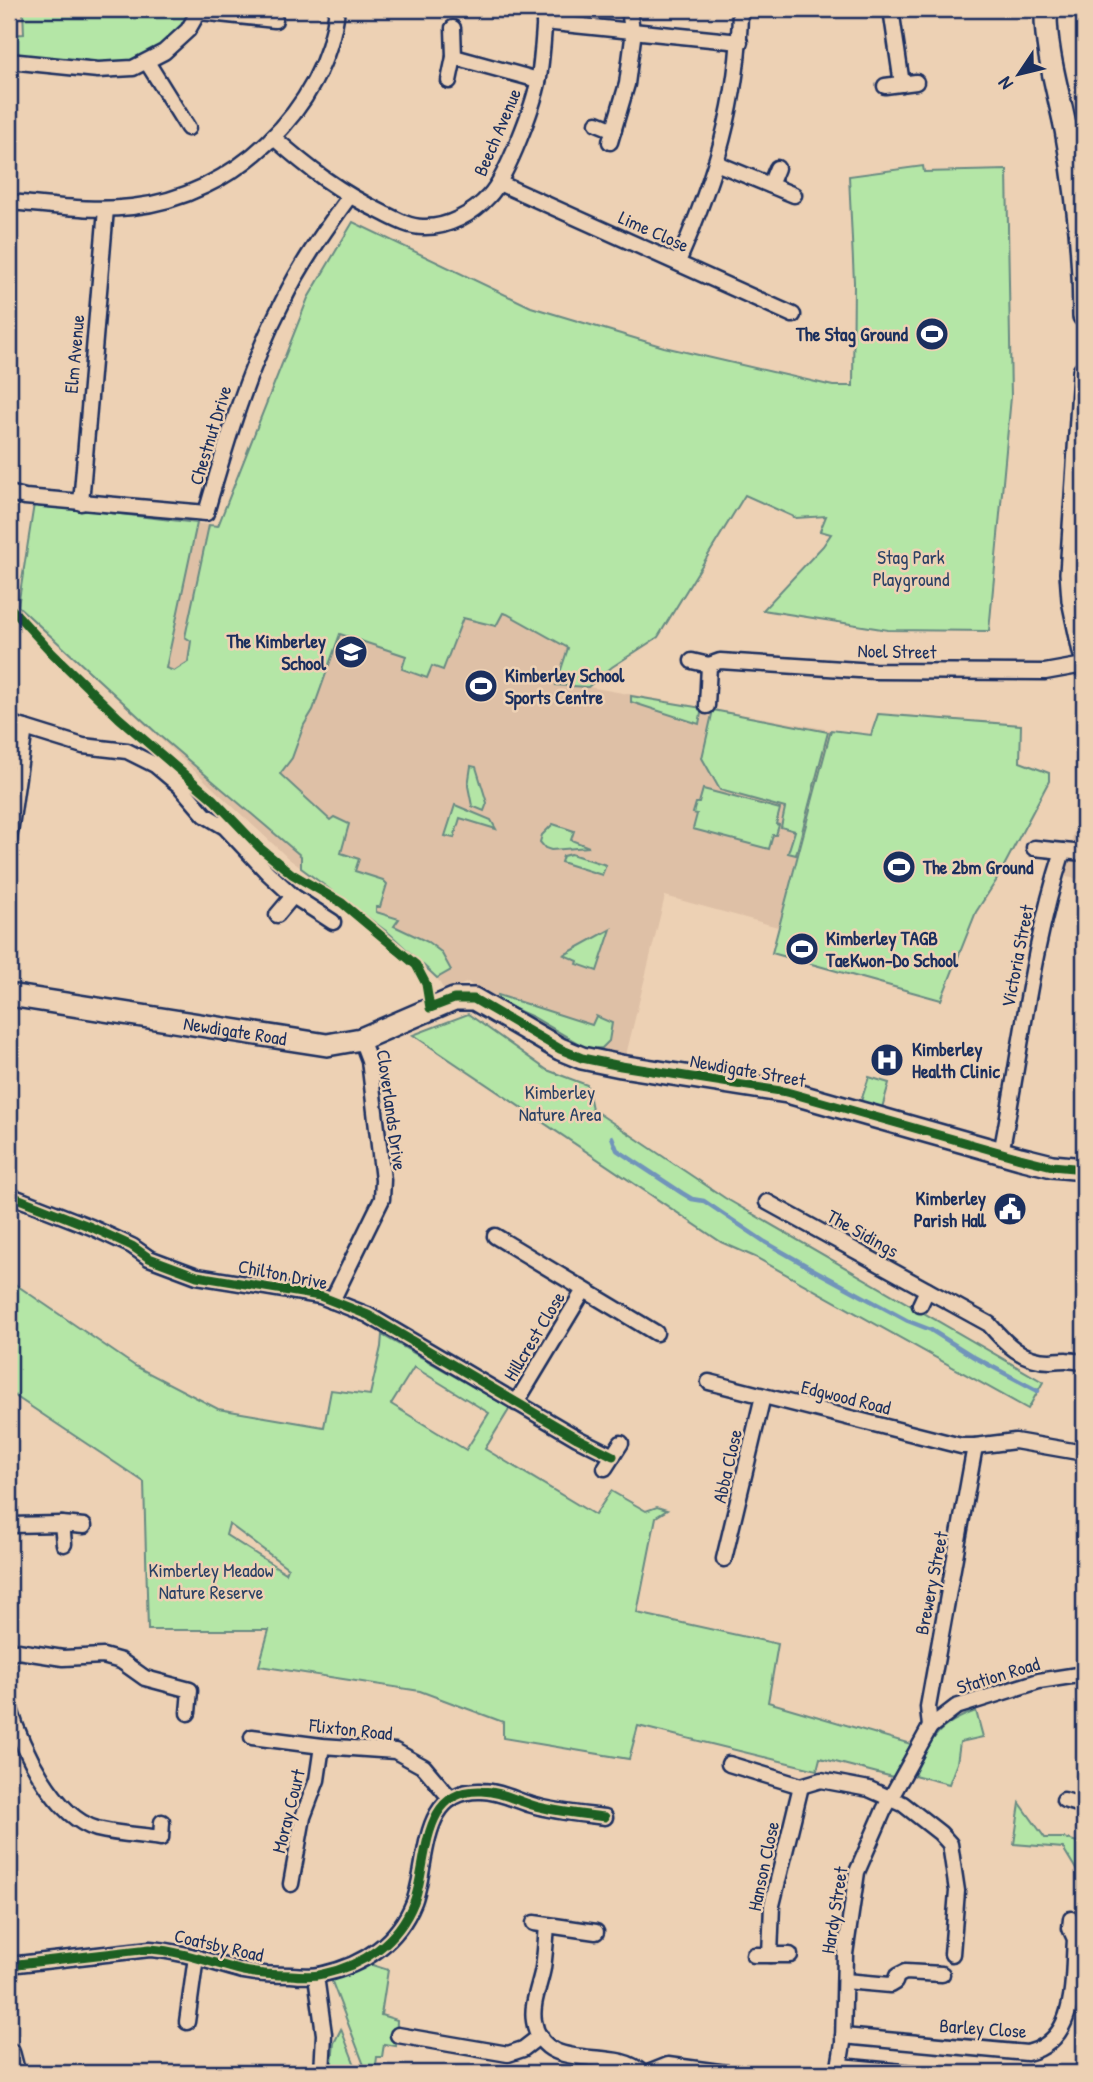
<svg xmlns="http://www.w3.org/2000/svg" width="1093" height="2082" viewBox="0 0 1093 2082" font-family="'Patrick Hand',sans-serif">
<rect width="100%" height="100%" fill="#edd1b4"/>
<filter id="ink" filterUnits="userSpaceOnUse"><feTurbulence type="fractalNoise" baseFrequency=".0143" numOctaves="2"/><feDisplacementMap in="SourceGraphic" scale="14" xChannelSelector="R" yChannelSelector="G"/><feConvolveMatrix kernelMatrix="1 2 1 2 8 2 1 2 1" color-interpolation-filters="sRGB"/></filter>
<g filter="url(#ink)">
<!-- built -->
<g fill="#dec0a6">
<polygon points="353,222 531,307 664,347 796,518 745,495 658,637 612,667 589,687 831,730 778,927 665,896 626,1055 591,1047 478,991 468,982 445,992 437,978 390,934 289,859 18,606 34,504 218,526 308,298"/>
<polygon points="1077,809 1084,810 1084,880 1066,877"/>
</g>
<!-- green -->
<g fill="#b4e6a6" stroke="#688a82" stroke-width="2" fill-rule="evenodd">
<path d="M23,9H195C187,20 180,35 168,43C119,77 64,61 9,55V35L24,34Z"/>
<polygon points="923,166 924,172 1007,170 1011,397 989,631 888,630 763,610 823,546 831,534 820,531 826,516 796,518 745,495 658,637 612,667 588,687 556,685 568,648 507,614 503,613 496,626 463,618 443,670 432,666 427,678 402,669 406,656 340,634 313,710 304,725 292,758 280,774 330,820 334,817 349,824 341,853 359,859 355,871 383,880 387,884 380,907 376,907 376,912 399,919 394,926 428,942 441,952 451,970 437,978 390,934 301,868 301,856 161,737 18,606 34,504 197,523 166,668 174,671 188,662 191,641 185,637 209,525 218,526 308,298 353,222 531,307 664,347 833,386 853,386 854,282 849,176"/>
<polygon points="631,696 702,708 699,724 631,702"/>
<polygon points="713,710 828,732 796,855 788,853 795,831 781,827 785,808 720,790 702,758"/>
<polygon points="878,714 1021,725 1020,762 1049,773 1049,781 996,881 976,912 941,1000 772,953 831,730 871,735"/>
<polygon points="471,766 476,767 487,803 484,811 472,806 468,786"/>
<polygon points="703,789 780,809 776,824 779,825 776,835 773,835 769,849 693,829 697,814 693,813 696,803 699,803"/>
<polygon points="455,805 491,820 496,829 460,818 454,838 445,836"/>
<polygon points="553,824 574,831 571,840 589,847 551,850 545,848 540,842 542,835"/>
<polygon points="571,854 606,865 602,875 561,862 563,856"/>
<polygon points="611,929 597,971 577,964 578,961 564,955"/>
<polygon points="498,995 592,1025 596,1016 612,1023 609,1041 602,1048 588,1049 533,1017 497,1001"/>
<polygon points="468,1014 547,1070 587,1085 592,1109 725,1198 1043,1382 1028,1409 755,1257 721,1242 413,1035"/>
<polygon points="869,1077 889,1083 882,1108 861,1101"/>
<path d="M9,1280L135,1366L218,1409L324,1427L331,1390L370,1395L381,1347L382,1335L510,1408L485,1449L595,1515L611,1491L646,1511L657,1507L667,1510L656,1517L637,1613L778,1644L768,1702L911,1744L893,1777L820,1758L817,1770L638,1726L629,1759L503,1738V1722L420,1691L259,1666L269,1630H148L144,1482L9,1392ZM414,1367L489,1413L466,1450L391,1404ZM229,1524L288,1568L286,1573L226,1535Z"/>
<path d="M976,1711L983,1737L960,1742L957,1763L949,1784L914,1775C932,1738 936,1725 976,1711Z"/>
<polygon points="1020,1803 1045,1838 1064,1838 1084,1844 1084,1875 1077,1871 1063,1848 1014,1844"/>
<polygon points="369,1964 388,1970 381,2015 397,2020 396,2046 384,2044 382,2057 377,2057 375,2073 367,2073 331,1979"/>
<polygon points="341,2029 358,2073 331,2073 334,2043"/>
</g>
<g fill="none" stroke-linecap="round" stroke-linejoin="round">
<!-- stream -->
<polyline stroke="#7194ba" stroke-width="4.5" points="612,1137 617,1150 682,1193 692,1199 704,1201 765,1242 816,1271 908,1321 931,1330 974,1357 1038,1391"/>
<defs>
<g id="street">
<polyline points="891,9 902,84"/>
<polyline points="200,12 275,20"/>
<polyline points="544,22 740,42"/>
<polyline points="454,57 538,80"/>
<polyline points="9,61 98,70 133,68 164,52 188,30 200,9"/>
<polyline points="147,62 188,128"/>
<polyline points="449,81 454,57 453,28"/>
<polyline points="885,86 916,82"/>
<polyline points="597,123 614,130"/>
<path d="M273,137C309,169 339,192 383,213C395,219 409,227 423,227C447,228 473,214 489,196C507,177 534,105 539,78C542,56 544,32 545,9"/>
<polyline points="610,142 627,84 633,38 629,9"/>
<polyline points="716,163 794,195"/>
<polyline points="499,183 793,315"/>
<polyline points="770,185 777,168"/>
<path d="M9,202C49,205 91,212 132,207C232,197 326,110 337,9"/>
<path d="M678,262C715,177 739,103 740,9"/>
<path d="M9,493L25,497L206,513C227,440 248,369 283,301C301,264 325,230 349,197"/>
<polyline points="81,503 106,209"/>
<polyline points="692,661 709,665 720,661 874,671 1045,672 1084,665"/>
<polyline points="707,706 709,665"/>
<polyline points="9,723 83,746 127,751 155,765 180,786 205,815 225,827 268,873 293,896 333,922"/>
<polyline points="9,840 25,728"/>
<polyline points="1034,848 1063,851"/>
<polyline points="277,915 293,896"/>
<path d="M1001,1153C1021,1052 1031,949 1063,851L1084,853"/>
<polyline points="9,1195 91,1227 132,1246 149,1258 197,1276 320,1296 368,1315 577,1438 613,1456"/>
<path d="M767,1202L989,1324C1006,1344 1022,1361 1050,1361C1062,1360 1073,1359 1084,1363"/>
<polyline points="495,1236 656,1333"/>
<polyline points="332,1301 382,1199 383,1180 369,1060 361,1039"/>
<polyline points="920,1305 927,1290"/>
<polyline points="709,1382 961,1446 975,1446 1015,1441 1084,1453"/>
<polyline points="516,1403 584,1290"/>
<polyline points="605,1468 621,1443"/>
<polyline points="62,1524 64,1544"/>
<polyline points="9,1525 62,1524 84,1526"/>
<polyline points="724,1559 763,1396"/>
<polyline points="9,1654 18,1651 63,1658 103,1656 121,1661 145,1678 190,1690 188,1713"/>
<path d="M9,1706C21,1746 54,1817 97,1829C118,1834 140,1835 161,1838L162,1822"/>
<polyline points="930,1727 928,1707 975,1446"/>
<polyline points="252,1737 322,1746 395,1751 424,1767 451,1799"/>
<polyline points="729,1764 801,1786 821,1780 869,1789 903,1804 940,1833 950,1844 957,1891 952,1954"/>
<polyline points="1064,1800 1084,1806"/>
<polyline points="291,1884 303,1817 317,1780 322,1746"/>
<polyline points="534,1923 596,1932"/>
<path d="M547,1925C546,1939 545,1954 543,1968C540,1985 531,2004 534,2021C543,2077 615,2044 642,2073"/>
<polyline points="754,1955 790,1955"/>
<polyline points="770,1955 772,1905 801,1786"/>
<path d="M9,1965L150,1949C182,1951 212,1963 243,1971C258,1974 275,1975 291,1975C301,1976 312,1977 323,1974C364,1965 398,1942 414,1902C429,1863 419,1789 481,1791C499,1791 515,1800 532,1805C555,1812 581,1814 605,1817"/>
<polyline points="316,1976 324,2034 322,2073"/>
<polyline points="845,1981 890,1985 895,1982 897,1976 905,1972 942,1974"/>
<polyline points="187,2022 196,1957"/>
<polyline points="398,2035 508,2054 523,2049 540,2036"/>
<path d="M843,2036L1027,2053C1078,2041 1072,1981 1075,1939L1070,1928L1071,1919"/>
<polyline points="840,2066 914,2073"/>
<polyline points="648,2073 668,2065 727,2073"/>
<polyline points="838,2073 843,2043 845,1954 857,1872 884,1810 930,1727 956,1707 1039,1681 1084,1674"/>
</g>
<g id="secondary">
<path d="M1046,9C1045,50 1058,90 1066,130C1077,190 1084,254 1084,316"/>
<polyline points="1084,372 1071,573 1073,600 1084,652"/>
<path id="s1" d="M9,995L327,1045L361,1039L454,999H474L560,1049L582,1058L621,1066L787,1092L1020,1158L1052,1166L1084,1169"/>
<polyline points="9,2054 14,2073"/>
</g>
</defs>
<!-- street casing -->
<use href="#street" stroke="#1b2f5e" stroke-width="19"/>
<!-- secondary casing -->
<use href="#secondary" stroke="#1b2f5e" stroke-width="26"/>
<!-- street -->
<use href="#street" stroke="#edd1b4" stroke-width="14"/>
<!-- secondary -->
<use href="#secondary" stroke="#edd1b4" stroke-width="21"/>
<defs>
<g id="cycleway">
<polyline points="9,606 52,653 119,718 214,800 260,848 292,874 342,903 416,965 426,984 430,1008 454,999 474,999 560,1049 582,1058 621,1066 787,1092 1020,1158 1052,1166 1084,1169"/>
<polyline points="9,1195 91,1227 132,1246 149,1258 197,1276 320,1296 368,1315 577,1438 613,1456"/>
<path d="M9,1965L150,1949C182,1951 212,1963 243,1971C258,1974 275,1975 291,1975C301,1976 312,1977 323,1974C364,1965 398,1942 414,1902C429,1863 419,1789 481,1791C499,1791 515,1800 532,1805C555,1812 581,1814 605,1817"/>
</g>
</defs>
<!-- cycleway casing -->
<use href="#cycleway" stroke="#edd1b4" stroke-width="13"/>
<!-- cycleway -->
<use href="#cycleway" stroke="#1b5e20" stroke-width="9"/>
</g>
</g>
<!-- icons -->
<defs>
<symbol id="stadium-disc" viewBox="-11 -11 22 22"><circle r="9.5" fill="#1b2f5e" stroke="#edd1b4"/><path d="M0-5a6.5 5 0 1 0 0 10a6.5 5 0 1 0 0-10ZM-3.5-1.8h7v3.6h-7Z" fill="#fff"/></symbol>
<symbol id="school-disc" viewBox="-11 -11 22 22"><circle r="9.5" fill="#1b2f5e" stroke="#edd1b4"/><path d="M0-5L7-2L0 1L-7-2ZM-4 1L0 2.5L4 1V4Q0 6-4 4Z" fill="#fff"/></symbol>
<symbol id="hospital-disc" viewBox="-11 -11 22 22"><circle r="9.5" fill="#1b2f5e" stroke="#edd1b4"/><path d="M-5-5h3v3.5h4V-5h3V5h-3V1.5h-4V5h-3Z" fill="#fff"/></symbol>
<symbol id="civic-disc" viewBox="-11 -11 22 22"><circle r="9.5" fill="#1b2f5e" stroke="#edd1b4"/><path d="M-.6-6.5H3V-4.5H.6V-3L4-1V1h2V6H-6V1h2V-1L-.6-3ZM-1.2 2.5V6h2.4V2.5Z" fill="#fff"/></symbol>
</defs>
<g fill-rule="evenodd">
<use href="#stadium-disc" x="913" y="315" width="38" height="38"/>
<use href="#school-disc" x="332" y="633" width="38" height="38"/>
<use href="#stadium-disc" x="462" y="667" width="38" height="38"/>
<use href="#stadium-disc" x="880" y="848" width="38" height="38"/>
<use href="#stadium-disc" x="783" y="930" width="38" height="38"/>
<use href="#hospital-disc" x="868" y="1041" width="38" height="38"/>
<use href="#civic-disc" x="991" y="1190" width="38" height="38"/>
</g>
<g text-anchor="middle" dominant-baseline="central" stroke-width="5" stroke-linejoin="round" paint-order="stroke">
<!-- street labels -->
<g font-size="19" fill="#1b2f5e" stroke="#edd1b4">
<text transform="translate(497 132) rotate(-67)">Beech Avenue</text>
<text transform="translate(654 231) rotate(24)">Lime Close</text>
<text transform="translate(74 354) rotate(-85)">Elm Avenue</text>
<text transform="translate(210 435) rotate(-73)">Chestnut Drive</text>
<text transform="translate(897 651) rotate(1)">Noel Street</text>
<text transform="translate(1017 956) rotate(-79)">Victoria Street</text>
<text stroke="none"><textPath href="#s1" startOffset="229">Newdigate Road</textPath></text>
<text transform="translate(748 1070) rotate(10)">Newdigate Street</text>
<text transform="translate(392 1110) rotate(82)">Cloverlands Drive</text>
<text transform="translate(863 1233) rotate(29)">The Sidings</text>
<text transform="translate(283 1274) rotate(11)">Chilton Drive</text>
<text transform="translate(534 1336) rotate(-59)">Hillcrest Close</text>
<text transform="translate(846 1397) rotate(14)">Edgwood Road</text>
<text transform="translate(727 1466) rotate(-77)">Abba Close</text>
<text transform="translate(931 1583) rotate(-79)">Brewery Street</text>
<text transform="translate(998 1675) rotate(-17)">Station Road</text>
<text transform="translate(351 1729) rotate(6)">Flixton Road</text>
<text transform="translate(288 1811) rotate(-76)">Moray Court</text>
<text transform="translate(763 1866) rotate(-78)">Hanson Close</text>
<text transform="translate(834 1910) rotate(-81)">Hardy Street</text>
<text transform="translate(219 1945) rotate(13)">Coatsby Road</text>
<text transform="translate(983 2028) rotate(4)">Barley Close</text>
</g>
<!-- poi labels -->
<g font-size="19" font-weight="bold" fill="#1b2f5e" stroke="#edd1b4" text-anchor="start">
<text x="908" y="334" text-anchor="end">The Stag Ground</text>
<text x="326" y="641" text-anchor="end">The Kimberley<tspan x="326" dy="22">School</tspan></text>
<text x="505" y="675">Kimberley School<tspan x="505" dy="22">Sports Centre</tspan></text>
<text x="923" y="867">The 2bm Ground</text>
<text x="826" y="938">Kimberley TAGB<tspan x="826" dy="22">TaeKwon-Do School</tspan></text>
<text x="912" y="1049">Kimberley<tspan x="912" dy="22">Health Clinic</tspan></text>
<text x="986" y="1198" text-anchor="end">Kimberley<tspan x="986" dy="22">Parish Hall</tspan></text>
</g>
<!-- park labels -->
<g font-size="19" fill="#2a4165" stroke="#edd1b4">
<text x="911" y="557">Stag Park<tspan x="911" dy="22">Playground</tspan></text>
<text x="560" y="1092">Kimberley<tspan x="560" dy="22">Nature Area</tspan></text>
<text x="211" y="1570">Kimberley Meadow<tspan x="211" dy="22">Nature Reserve</tspan></text>
</g>
</g>
<!-- margin -->
<rect width="1093" height="2082" fill="none" stroke="#edd1b4" stroke-width="35"/>
<rect x="18" y="18" width="1058" height="2047" fill="none" stroke="#1b2f5e" stroke-width="2.5" filter="url(#ink)"/>
<!-- north arrow -->
<g transform="translate(1019 74) rotate(235)" stroke="#edd1b4" stroke-width="5" paint-order="stroke">
<path d="M0-5L12 26L0 18L-12 26Z" fill="#1b2f5e"/>
<text y="-10" font-size="19" font-weight="bold" text-anchor="middle" fill="#1b2f5e">N</text>
</g>
</svg>
